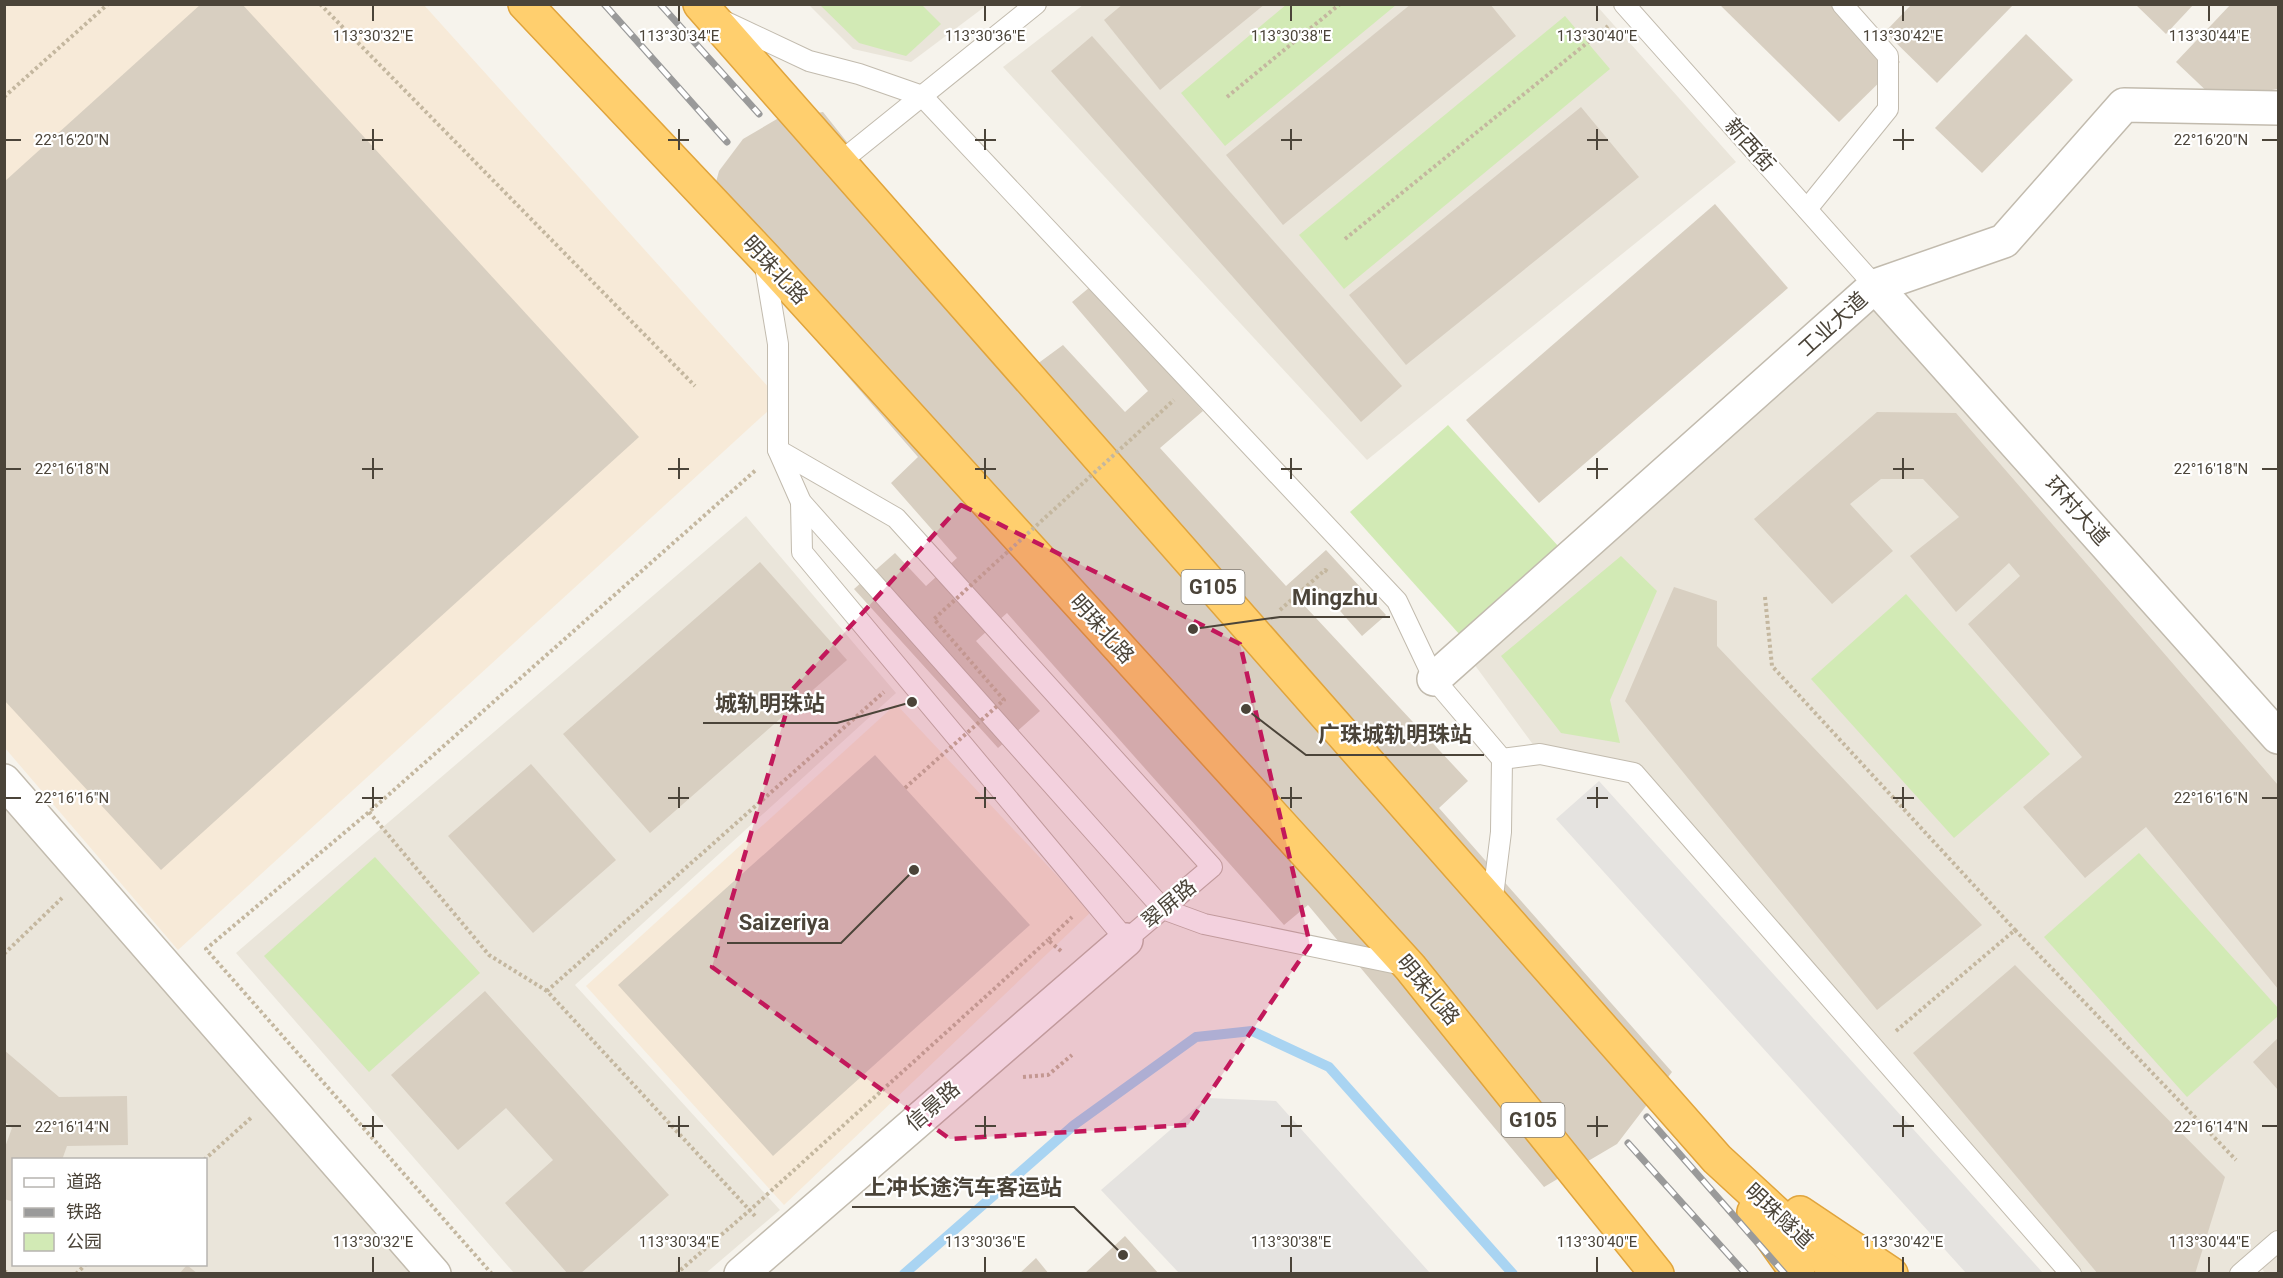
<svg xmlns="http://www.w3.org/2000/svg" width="2283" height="1278" viewBox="0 0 2283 1278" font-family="Roboto,'Noto Sans SC',sans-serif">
<rect width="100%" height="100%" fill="#f6f3ec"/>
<!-- residential -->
<g fill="#eae5da" fill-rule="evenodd">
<polygon points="809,5 987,5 911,62 853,49"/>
<polygon points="1083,5 1596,5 1736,162 1367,460 1003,67"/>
<polygon points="1875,286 2278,737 2278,1273 2265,1273 2256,1260 2240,1273 2071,1273 1634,773 1540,754 1466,653"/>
<polygon points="746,516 896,693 575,985 780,1210 706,1273 514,1273 236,953"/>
<path d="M5,805L431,1273H5ZM14,1160H206V1264H14Z"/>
</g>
<!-- commercial -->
<g fill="#f7ead8">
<polygon points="4,5 424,5 780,400 178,950 5,748"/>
<polygon points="896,704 1091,912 784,1205 586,986"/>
</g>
<!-- green -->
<g fill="#d2eab5">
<polygon points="1287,4 1396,5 1225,146 1181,93"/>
<polygon points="820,5 922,5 941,24 906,56 859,43"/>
<polygon points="1565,16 1610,69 1344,289 1299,235"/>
<polygon points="1448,425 1559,547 1460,635 1350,512"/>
<polygon points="1621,556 1657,591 1610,700 1620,743 1561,733 1501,656"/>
<polygon points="1906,594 2050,754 1954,838 1811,679"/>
<polygon points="2139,853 2278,1008 2278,1016 2187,1097 2044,937"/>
<polygon points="375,857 480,973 369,1072 264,956"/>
</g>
<!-- parking -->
<g fill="#e5e3e0">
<polygon points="1599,781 2043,1273 1966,1273 1556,819"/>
<polygon points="1207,1098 1276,1101 1430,1273 1179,1273 1101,1190"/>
</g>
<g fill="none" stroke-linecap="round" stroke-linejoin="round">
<!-- stream -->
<polyline stroke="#a9d4f2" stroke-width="10" points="904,1274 1074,1125 1196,1037 1252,1031 1329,1067 1513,1274"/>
</g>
<!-- building -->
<g fill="#d8cfc1">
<polygon points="201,4 242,4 639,437 161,870 4,700 4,182"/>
<polygon points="1123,4 1265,4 1160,90 1104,20"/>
<polygon points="1411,4 1490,4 1516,36 1283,225 1226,155"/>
<polygon points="1719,4 1842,4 1900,62 1839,122"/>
<polygon points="1912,4 2014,4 1937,83 1885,32"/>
<polygon points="2135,4 2194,4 2166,34"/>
<polygon points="2231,4 2278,4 2278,89 2215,99 2176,62"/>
<polygon points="2026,34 2073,80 1982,173 1935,128"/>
<polygon points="1092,36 1402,386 1361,422 1051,71"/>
<polygon points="1581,107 1639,177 1406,365 1349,295"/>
<polygon points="823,112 1029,370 1063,345 1125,412 1148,391 1072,302 1090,287 1203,411 1160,448 1286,586 1326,550 1386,615 1362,636 1320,588 1301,602 1468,781 1439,808 1672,1072 1617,1144 1544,1187 1308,905 1284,925 1007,613 976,641 1040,711 998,748 854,589 895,553 926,586 957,558 891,483 918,457 707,215 719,171 743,139 777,119"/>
<polygon points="1715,204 1788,288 1539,503 1466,420"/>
<polygon points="1877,412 1956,413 2278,785 2278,989 2146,827 2085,878 2023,807 2082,757 1968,624 2020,576 2009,563 1956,612 1910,556 1959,517 1923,479 1881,479 1850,504 1893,551 1832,604 1754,519"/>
<polygon points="760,562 847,660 650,833 563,734"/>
<polygon points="1674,587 1717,601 1717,646 1982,925 1877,1010 1625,701"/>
<polygon points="875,755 1030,925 773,1156 618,985"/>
<polygon points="531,764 616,860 533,933 448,836"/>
<polygon points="2015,965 2225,1177 2195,1274 2098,1274 1913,1053"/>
<polygon points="485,991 669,1195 580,1274 568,1274 505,1203 553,1160 506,1108 458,1150 391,1075"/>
<polygon points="2278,1038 2278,1090 2253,1062"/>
<polygon points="4,1050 59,1097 127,1096 128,1145 67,1146 62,1160 14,1160 14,1202 4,1199 4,1150 12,1128 4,1121"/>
<polygon points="1125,1236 1159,1274 1084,1274"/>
<polygon points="1036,1258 1049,1274 1019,1274"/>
<polygon points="187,1265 198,1274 179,1274"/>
</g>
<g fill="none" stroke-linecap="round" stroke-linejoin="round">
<defs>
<g id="lane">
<polyline points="1624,4 1875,286"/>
<polyline points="724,21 809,61 859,74 922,96 1397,601 1434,679 1502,759 1501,832 1492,904"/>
<polyline points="840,162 1036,4"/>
<polyline points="1807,209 1888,109 1888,56 1842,4"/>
<polyline points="764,260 778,344 778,450 801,502 1163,909 1204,924 1408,966"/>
<polyline points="778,450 896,518 1212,867 1126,940 802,552 801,502"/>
<polyline points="1502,759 1540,754 1634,773 2071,1274"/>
<polyline points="2240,1274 2278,1241"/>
</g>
<g id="street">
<polyline points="1875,286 2278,737"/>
<polyline points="1434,679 1875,286 2004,241 2124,105 2278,108"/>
<polyline points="4,781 434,1274"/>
<polyline points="741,1274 1126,940"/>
</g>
<g id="highway">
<polyline points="525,4 764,257 1410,967 1657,1274"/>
<polyline points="700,4 1717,1159 1842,1274"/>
<polyline points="1754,1212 1798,1274"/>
<polyline points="1800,1213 1891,1274"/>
</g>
</defs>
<!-- lane casing -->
<use href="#lane" stroke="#c2bbae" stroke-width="22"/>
<!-- street casing -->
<use href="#street" stroke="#c2bbae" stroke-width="36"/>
<!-- highway casing -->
<use href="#highway" stroke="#e0a43c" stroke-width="36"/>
<!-- path -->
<g stroke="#c4b79f" stroke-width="4" stroke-dasharray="3 3" stroke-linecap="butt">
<polyline points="320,4 695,386"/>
<polyline points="4,97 108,4"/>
<polyline points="1227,97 1340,4"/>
<polyline points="1345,239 1608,26"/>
<polyline points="1765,597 1772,666 2015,930"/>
<polyline points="1280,610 1325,570 1328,572"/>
<polyline points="369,812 489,955 547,991"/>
<polyline points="1061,951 1048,940 1072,917"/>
<polyline points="4,954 62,898"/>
<polyline points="1896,1031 2015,930 2236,1160"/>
<polyline points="1023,1077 1048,1075 1072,1055"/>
<polyline points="204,1160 253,1116"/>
<polyline points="755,1216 547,991 884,692"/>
<polyline points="4,1271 10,1274"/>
<polyline points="76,1274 86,1264"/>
<polyline points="492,1274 206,949 369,812 757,469"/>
<polyline points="676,1274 750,1210 1048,940"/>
</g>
<!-- lane -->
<use href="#lane" stroke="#fff" stroke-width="20"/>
<!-- street -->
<use href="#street" stroke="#fff" stroke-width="33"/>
<!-- highway -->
<use href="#highway" stroke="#ffcf6e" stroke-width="33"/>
<defs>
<g id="rail">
<polyline points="604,4 727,142"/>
<polyline points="660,4 759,114"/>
<polyline points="1647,1117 1785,1274"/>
<polyline points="1628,1143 1746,1274"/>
</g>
</defs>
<!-- rail casing -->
<use href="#rail" stroke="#9a9a9a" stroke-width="7"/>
<!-- rail -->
<use href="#rail" stroke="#fff" stroke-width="4.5" stroke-dasharray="14" stroke-linecap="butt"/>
<!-- path-bridge -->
<polyline stroke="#c4b79f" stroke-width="4" stroke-dasharray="3 3" stroke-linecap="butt" points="905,788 1004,700 934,619 1174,400"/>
</g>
<!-- marked area -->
<path fill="#c2185b" fill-opacity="0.2" stroke="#c2185b" stroke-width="4.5" stroke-dasharray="12 8" stroke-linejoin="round" d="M961,505L1240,644L1310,945L1188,1125L950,1139L712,967L793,689Z"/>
<!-- ticks -->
<path fill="none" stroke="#4b4439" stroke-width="2" d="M373,6V21M679,6V21M985,6V21M1291,6V21M1597,6V21M1903,6V21M2209,6V21M373,129V150M679,129V150M985,129V150M1291,129V150M1597,129V150M1903,129V150M6,140H21M362,140H383M668,140H689M975,140H996M1281,140H1302M1587,140H1608M1893,140H1914M2262,140H2277M373,458V479M679,458V479M985,458V479M1291,458V479M1597,458V479M1903,458V479M6,469H21M362,469H383M668,469H689M975,469H996M1281,469H1302M1587,469H1608M1893,469H1914M2262,469H2277M373,787V808M679,787V808M985,787V808M1291,787V808M1597,787V808M1903,787V808M6,798H21M362,798H383M668,798H689M975,798H996M1281,798H1302M1587,798H1608M1893,798H1914M2262,798H2277M373,1116V1137M679,1116V1137M985,1116V1137M1291,1116V1137M1597,1116V1137M1903,1116V1137M6,1126H21M362,1126H383M668,1126H689M975,1126H996M1281,1126H1302M1587,1126H1608M1893,1126H1914M2262,1126H2277M373,1257V1272M679,1257V1272M985,1257V1272M1291,1257V1272M1597,1257V1272M1903,1257V1272M2209,1257V1272"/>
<g text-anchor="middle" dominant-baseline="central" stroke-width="4.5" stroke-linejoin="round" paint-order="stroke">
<!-- shield labels -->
<g fill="#fff" stroke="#817c74" stroke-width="1.5">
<rect x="1181.5" y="570" width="63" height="34" rx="4.5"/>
<rect x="1501.5" y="1103" width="63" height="34" rx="4.5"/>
</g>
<g font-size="20" font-weight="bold" fill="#4b4439">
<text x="1213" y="587">G105</text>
<text x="1533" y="1120">G105</text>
</g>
<!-- street labels -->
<g font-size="21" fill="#4b4439" stroke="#fff">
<text transform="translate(1750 145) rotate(48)">新西街</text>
<text transform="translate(775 270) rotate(47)">明珠北路</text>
<text transform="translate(1833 324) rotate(-42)">工业大道</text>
<text transform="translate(2077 511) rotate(48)">环村大道</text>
<text transform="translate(1102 629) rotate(48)">明珠北路</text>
<text transform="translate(1169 904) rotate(-40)">翠屏路</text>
<text transform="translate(1428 990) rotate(50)">明珠北路</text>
<text transform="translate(933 1106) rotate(-41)">信景路</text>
<text transform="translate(1779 1216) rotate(43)">明珠隧道</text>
</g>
</g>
<g font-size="15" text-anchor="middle" fill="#4b4439" stroke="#fff" stroke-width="4.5" stroke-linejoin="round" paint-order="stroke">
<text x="373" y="41">113°30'32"E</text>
<text x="679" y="41">113°30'34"E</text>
<text x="985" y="41">113°30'36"E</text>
<text x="1291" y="41">113°30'38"E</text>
<text x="1597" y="41">113°30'40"E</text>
<text x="1903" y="41">113°30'42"E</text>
<text x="2209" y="41">113°30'44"E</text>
<text x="72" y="145">22°16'20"N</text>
<text x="2211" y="145">22°16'20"N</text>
<text x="72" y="474">22°16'18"N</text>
<text x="2211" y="474">22°16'18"N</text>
<text x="72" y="803">22°16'16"N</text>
<text x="2211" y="803">22°16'16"N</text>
<text x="72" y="1132">22°16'14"N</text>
<text x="2211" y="1132">22°16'14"N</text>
<text x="373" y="1247">113°30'32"E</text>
<text x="679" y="1247">113°30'34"E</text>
<text x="985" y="1247">113°30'36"E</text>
<text x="1291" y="1247">113°30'38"E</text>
<text x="1597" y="1247">113°30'40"E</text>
<text x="1903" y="1247">113°30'42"E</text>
<text x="2209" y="1247">113°30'44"E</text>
</g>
<!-- callouts -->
<path fill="none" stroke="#4b4439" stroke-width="2" d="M1193 629L1280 617H1390M912 702L837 723H703M1246 709L1306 755H1484M914 870L841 943H727M1123 1255L1074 1207H852"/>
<g fill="#4b4439" stroke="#fff" stroke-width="2">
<circle cx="1193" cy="629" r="6"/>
<circle cx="912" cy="702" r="6"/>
<circle cx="1246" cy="709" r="6"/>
<circle cx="914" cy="870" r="6"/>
<circle cx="1123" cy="1255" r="6"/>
</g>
<g font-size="22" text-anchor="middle" font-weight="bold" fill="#4b4439" stroke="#fff" stroke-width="4.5" stroke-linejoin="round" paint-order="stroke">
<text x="1335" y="605">Mingzhu</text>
<text x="770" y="711">城轨明珠站</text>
<text x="1395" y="742">广珠城轨明珠站</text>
<text x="784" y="930">Saizeriya</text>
<text x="963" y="1195">上冲长途汽车客运站</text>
</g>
<!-- border -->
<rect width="2283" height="1278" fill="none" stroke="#4b4439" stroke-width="12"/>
<!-- legend -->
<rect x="12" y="1158" width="195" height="108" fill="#ffffff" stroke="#b7b4b0" stroke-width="1.5"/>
<rect x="24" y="1178" width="30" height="9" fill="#ffffff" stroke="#b7b4b0" stroke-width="1.5"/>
<text x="66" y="1188" font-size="18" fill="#4b4439">道路</text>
<rect x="24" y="1208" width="30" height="9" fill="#9a9a9a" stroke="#b7b4b0" stroke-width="1.5"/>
<text x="66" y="1218" font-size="18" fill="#4b4439">铁路</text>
<rect x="24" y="1233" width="30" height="18" fill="#d2eab5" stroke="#b7b4b0" stroke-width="1.5"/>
<text x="66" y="1248" font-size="18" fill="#4b4439">公园</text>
</svg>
